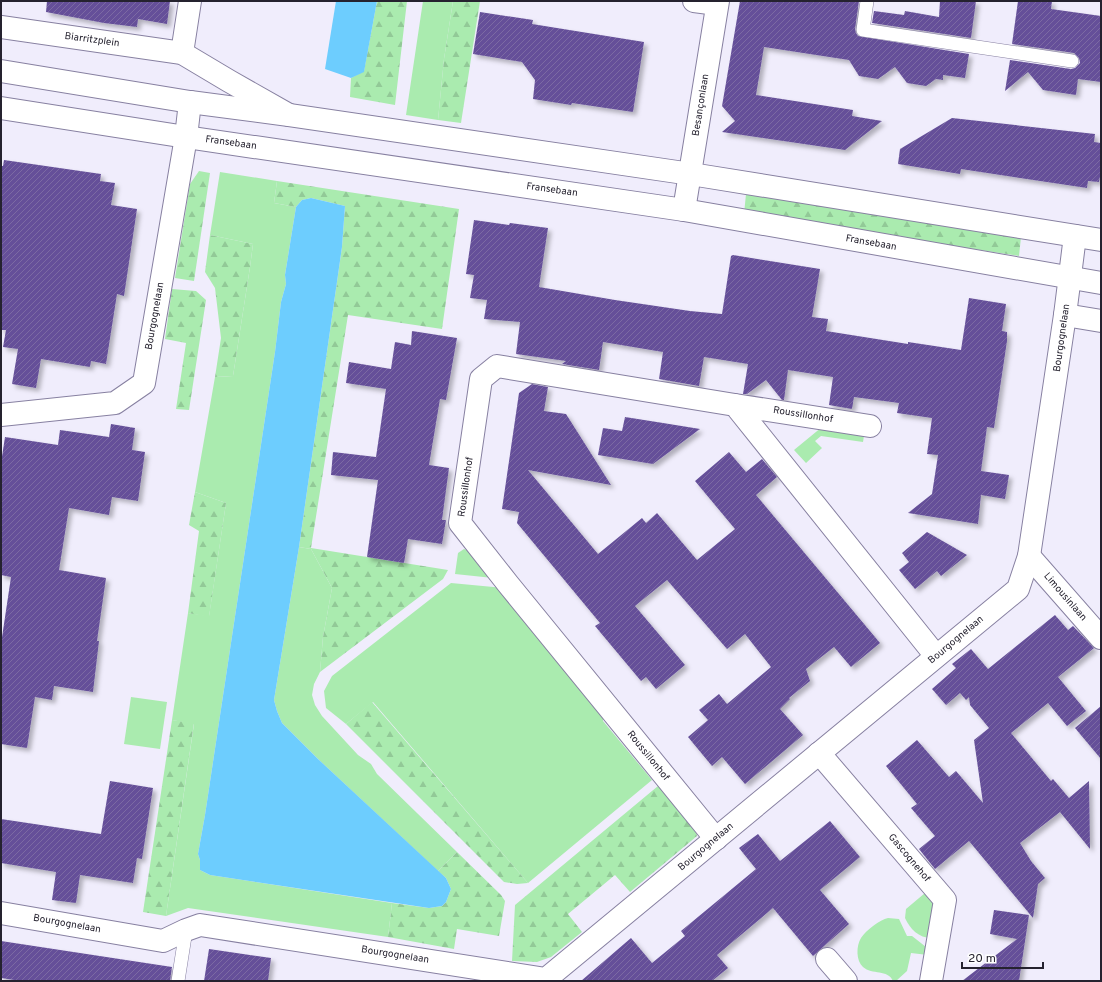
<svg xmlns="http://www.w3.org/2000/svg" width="1102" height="982" viewBox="0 0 1102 982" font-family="Overpass,sans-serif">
<defs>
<pattern id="forest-firs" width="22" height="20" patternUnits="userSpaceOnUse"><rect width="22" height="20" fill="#aaebaf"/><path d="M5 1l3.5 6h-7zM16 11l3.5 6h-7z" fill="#92c997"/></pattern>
<pattern id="building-hatch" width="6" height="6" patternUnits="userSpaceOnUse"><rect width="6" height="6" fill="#655099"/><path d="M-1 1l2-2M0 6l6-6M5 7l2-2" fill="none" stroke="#7b6ba3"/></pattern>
<filter id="shadow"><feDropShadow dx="3.5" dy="3.5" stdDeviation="2" flood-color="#0004"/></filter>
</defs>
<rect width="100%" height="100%" fill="#f0edfc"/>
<!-- green -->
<g fill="#aaebaf">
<polygon points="423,1 453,1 444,59 438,120 406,115"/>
<polygon points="220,172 277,181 274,203 296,207 285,275 286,284 281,302 275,352 205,815 198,854 200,860 200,870 210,875 392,903 388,937 188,908 166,916 194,724 172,720 188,613 209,616 226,503 195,492 215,377 233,376 250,267 253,244 210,235"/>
<polygon points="822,427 865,430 863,442 821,436 815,441 822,448 806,463 794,450"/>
<polygon points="299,547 311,549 332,588 323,637 320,672 314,684 312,695 315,705 322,716 358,755 371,764 377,774 457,852 438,871 318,759 282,723 277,711 274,700"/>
<polygon points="464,549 473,553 493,578 455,574 458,553"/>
<polygon points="451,583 504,588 603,715 603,721 652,780 528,883 373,702 346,724 326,708 324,691 332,676"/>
<polygon points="131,697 167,702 160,749 124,744"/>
<path d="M925,893L937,906L931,938C919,938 910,929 905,918L906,909Z"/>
<path d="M888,918L899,919L907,936H912L926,947L928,955L911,953L907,971L896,981H893C888,969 872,975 863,967C856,961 856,946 861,938C866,930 880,920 888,918Z"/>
</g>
<!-- forest -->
<g fill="url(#forest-firs)">
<polygon points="377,1 407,1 395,105 350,97 351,78 364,71"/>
<polygon points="453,1 480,1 461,123 438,120 444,59"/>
<polygon points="199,171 210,173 194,281 175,278 190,184"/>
<polygon points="277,181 459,209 442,329 348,315 311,548 448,570 443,579 320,672 323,637 332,588 311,549 299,547 342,247 345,206 311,198 302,200 296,207 274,203"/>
<polygon points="746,194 1021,237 1019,256 744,214"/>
<polygon points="210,235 253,244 250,267 233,376 215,377 221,338 215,288 205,272"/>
<polygon points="172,289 196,291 206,300 189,410 176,409 186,343 165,339"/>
<polygon points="195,492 226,503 209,617 188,613 199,531 189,525"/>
<polygon points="372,702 528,883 517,884 504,882 346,724"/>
<polygon points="172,720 194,723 166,916 143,912"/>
<polygon points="658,786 695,828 697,836 630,892 615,875 568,914 582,932 551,957 537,962 512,961 515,905"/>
<polygon points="457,852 501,895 505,901 499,936 457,929 454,949 388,937 392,903 429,908 442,906 446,902 451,889 446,878 438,871"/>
</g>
<!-- water -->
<g fill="#6dcdfe">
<polygon points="336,1 377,1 364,72 351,78 325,69"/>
<polygon points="311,198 345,206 342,247 299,547 274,700 277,711 282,723 318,759 446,878 451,889 446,902 442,906 429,908 210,875 200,870 200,860 198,854 205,815 275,352 281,302 286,284 285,275 296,207 302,200"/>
</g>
<!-- building -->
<g fill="url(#building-hatch)" filter="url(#shadow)">
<polygon points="47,1 170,1 167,24 138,19 137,27 104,23 46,12"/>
<polygon points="740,1 859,1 855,29 856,33 858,36 969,54 965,78 943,75 943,80 936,79 926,86 907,83 895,67 878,79 859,76 849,60 764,47 756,95 853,110 852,116 882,121 845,150 722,132 735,121 722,106"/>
<polygon points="940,1 976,1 971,38 872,23 874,11 904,15 905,11 939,17"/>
<polygon points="1018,1 1052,1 1051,9 1101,16 1101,82 1078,79 1076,95 1043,90 1028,72 1005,91 1010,60 1071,69 1075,68 1080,63 1079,58 1074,53 1012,44"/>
<polygon points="480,12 533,20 532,24 644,42 633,112 572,103 571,105 533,99 535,80 522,62 473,54"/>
<polygon points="952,118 1095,134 1094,142 1101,143 1101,171 1099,182 1088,181 1087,188 961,169 960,174 898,164 900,149"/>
<polygon points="4,160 101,174 100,181 115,183 111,205 137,209 124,296 117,294 106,364 91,361 90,367 41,359 36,388 12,384 18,349 3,347 6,330 1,330 1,166 3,166"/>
<polygon points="474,220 509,225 510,223 548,228 539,287 615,300 690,311 722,314 731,256 733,255 820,269 812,317 828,319 826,331 908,344 908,342 961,350 969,298 1006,304 1002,331 1007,332 1007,341 994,428 987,427 981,471 1009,475 1005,499 981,495 978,524 908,513 932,494 938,455 927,454 932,418 897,413 899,403 854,397 852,409 829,405 833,377 788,370 784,400 782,400 766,380 747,394 743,394 748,364 704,357 699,386 659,379 663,352 603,342 599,370 562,364 566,361 516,354 520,322 484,319 487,300 470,298 474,275 466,274"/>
<polygon points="412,331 457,338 446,400 440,399 429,465 449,468 442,520 446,520 442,544 408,539 404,563 367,557 378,480 331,475 333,452 376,457 386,389 346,383 349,362 391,369 395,342 411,345"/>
<polygon points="532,384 548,387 544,411 566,414 611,485 528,470 598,554 642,518 646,523 657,513 697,560 735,529 695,481 729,452 746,472 762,459 777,477 756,495 880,643 851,667 834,647 806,669 810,681 789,698 790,699 780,709 803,735 745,784 722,757 712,766 688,737 708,720 699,710 719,694 727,704 771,667 745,634 727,649 667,580 635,606 685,665 656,689 646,677 641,681 595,626 600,623 517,523 519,512 502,509 519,393"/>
<polygon points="625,417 663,423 700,429 653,464 598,455 603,428 622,431"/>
<polygon points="111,424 135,428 132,450 145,452 138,501 112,497 109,515 69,508 59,570 106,578 97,641 99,641 93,692 54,686 52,700 35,697 27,748 1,744 1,644 11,577 1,575 1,463 5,437 58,445 60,430 109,437"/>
<polygon points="927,532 967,555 941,576 937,571 915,589 899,570 909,562 902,553"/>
<polygon points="1055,615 1068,630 1073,626 1094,648 1058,677 1086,711 1067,726 1048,703 1011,733 1051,781 1053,779 1069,798 1089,781 1090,849 1060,812 1020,843 1031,861 1045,878 1038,884 1033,918 969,841 935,869 919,849 935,836 911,808 917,804 886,766 917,740 949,777 956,771 983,803 974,740 989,728 970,705 969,697 966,700 960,693 946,705 932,689 956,668 952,664 971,649 988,669"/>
<polygon points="1101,706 1101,759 1075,728"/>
<polygon points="110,781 153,788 142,859 137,858 133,883 80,875 76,903 52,900 56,872 1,863 1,819 101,834"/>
<polygon points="830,821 860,857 820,890 849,924 813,956 773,908 717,955 728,968 712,981 581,981 631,938 652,963 685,936 681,931 756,869 739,848 758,834 780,861"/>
<polygon points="994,910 1029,915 1019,981 962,981 1017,939 990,934"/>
<polygon points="1,941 172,967 170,981 21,981 1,978"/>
<polygon points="209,949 271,958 268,981 204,981"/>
</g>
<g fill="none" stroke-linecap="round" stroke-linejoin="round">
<defs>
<g id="service">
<polyline points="867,1 863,30 1072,61"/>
<polyline points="178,981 186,930"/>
</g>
<g id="minor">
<polyline points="694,1 717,4"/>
<polyline points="1,27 182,53 229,81 289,115"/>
<polyline points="182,53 190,1"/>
<polyline points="684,210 718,1"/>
<polyline points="1065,315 1101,321"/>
<polyline points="735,405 870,426"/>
<polyline points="1,415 115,403 144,383 186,137 190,102"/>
<polyline points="1029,556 1101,638"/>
<polyline points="819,753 945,900 931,981"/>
<polyline points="716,839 508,584 460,523 481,379 497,366 735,405 936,656"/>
<polyline points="1,913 163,941 186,930 200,925 546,979 1018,589 1029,556 1065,315 1075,236"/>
<polyline points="827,959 846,981"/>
</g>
<g id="tertiary">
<polyline points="1,71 190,102 289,115 691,174 1101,240"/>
<polyline points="1,108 186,137 684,210 1101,283"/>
</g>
</defs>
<!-- service casing -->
<use href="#service" stroke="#8780a1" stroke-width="14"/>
<!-- minor casing -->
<use href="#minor" stroke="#8780a1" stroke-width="24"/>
<!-- tertiary casing -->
<use href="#tertiary" stroke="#8780a1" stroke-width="24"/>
<!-- service -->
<use href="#service" stroke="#fff" stroke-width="13"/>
<!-- minor -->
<use href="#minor" stroke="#fff" stroke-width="22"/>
<!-- tertiary -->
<use href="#tertiary" stroke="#fff" stroke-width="22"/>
</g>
<g text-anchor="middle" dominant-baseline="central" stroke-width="4" stroke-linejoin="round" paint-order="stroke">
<!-- street labels -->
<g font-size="10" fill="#25222f" stroke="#fff">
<text transform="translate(92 40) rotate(8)">Biarritzplein</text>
<text transform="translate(701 105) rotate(-81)">Besançonlaan</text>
<text transform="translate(231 143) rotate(8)">Fransebaan</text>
<text transform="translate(552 190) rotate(8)">Fransebaan</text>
<text transform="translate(871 243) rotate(10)">Fransebaan</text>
<text transform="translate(155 316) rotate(-80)">Bourgognelaan</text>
<text transform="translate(1062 338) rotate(-82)">Bourgognelaan</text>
<text transform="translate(803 415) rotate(9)">Roussillonhof</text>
<text transform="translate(466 487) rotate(-82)">Roussillonhof</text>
<text transform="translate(1065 597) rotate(49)">Limousinlaan</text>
<text transform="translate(956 640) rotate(-40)">Bourgognelaan</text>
<text transform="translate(648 756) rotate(51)">Roussillonhof</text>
<text transform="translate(706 847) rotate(-40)">Bourgognelaan</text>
<text transform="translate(909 858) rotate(50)">Gascognehof</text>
<text transform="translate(67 924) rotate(10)">Bourgognelaan</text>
<text transform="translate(395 955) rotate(9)">Bourgognelaan</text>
</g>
</g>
<!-- border -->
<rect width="1102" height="982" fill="none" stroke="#25222f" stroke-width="4"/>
<!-- scale -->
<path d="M962 962v6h81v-6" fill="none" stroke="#25222f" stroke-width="2"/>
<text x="968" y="962" font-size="12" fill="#25222f" stroke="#ffffff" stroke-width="3" paint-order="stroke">20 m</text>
</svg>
